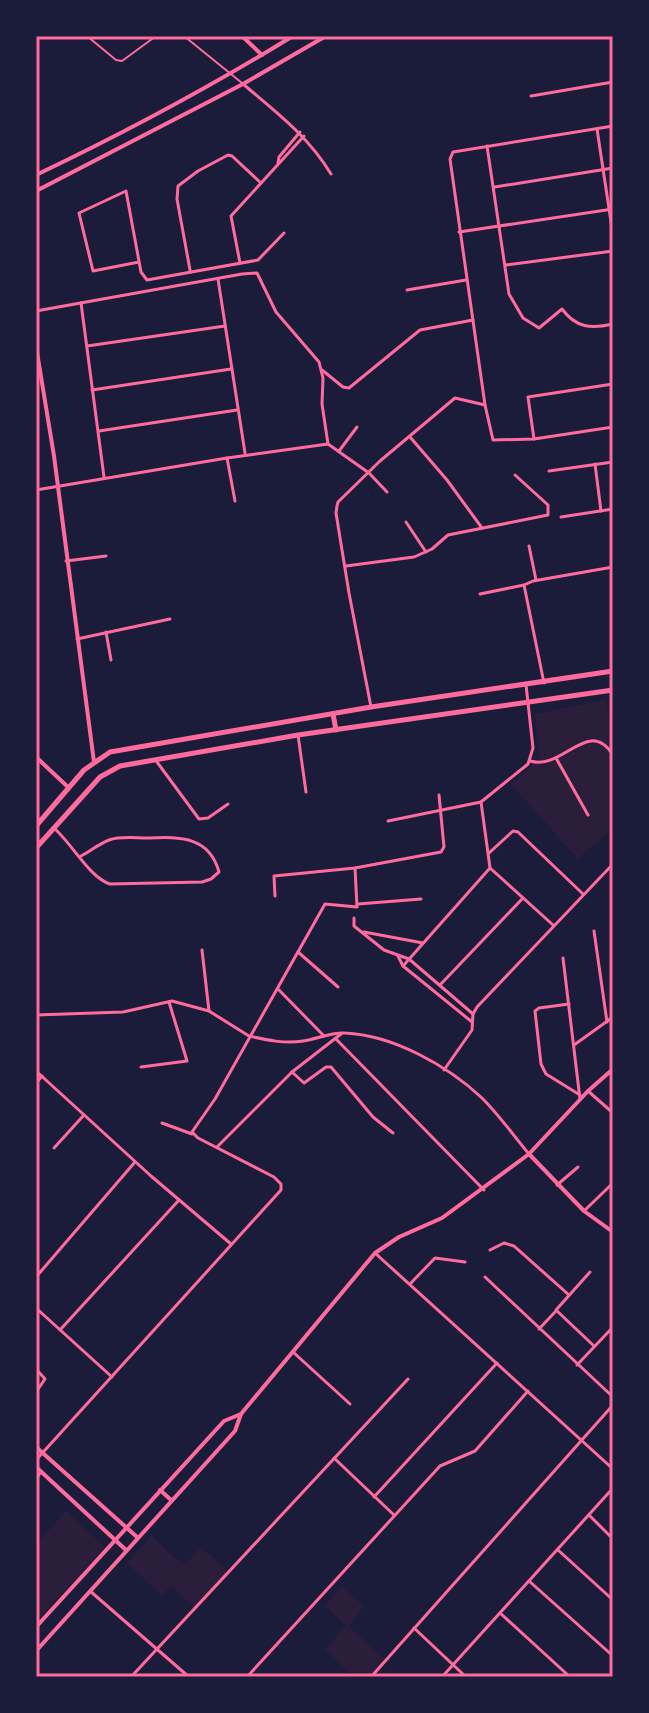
<svg xmlns="http://www.w3.org/2000/svg" width="649" height="1713" viewBox="0 0 649 1713" font-family="'Noto Sans',sans-serif">
<rect width="100%" height="100%" fill="#1b1b3a"/>
<!-- green -->
<g fill="#2a1e3b">
<polygon points="605,700 613,733 613,828 578,859 511,784 540,758 534,714"/>
<polygon points="66,1511 105,1547 36,1621 36,1544"/>
<polygon points="151,1536 184,1566 201,1547 230,1573 197,1610 171,1586 162,1595 127,1563"/>
<polygon points="342,1586 364,1606 348,1626 385,1659 369,1677 355,1677 325,1650 346,1625 325,1606"/>
</g>
<g fill="none" stroke-linecap="round" stroke-linejoin="round">
<!-- service -->
<g stroke="#ff6b9d" stroke-width="2">
<polyline points="87,36 116,60 122,61 156,36"/>
<polyline points="184,36 242,83"/>
</g>
<!-- minor -->
<g stroke="#ff6b9d" stroke-width="3">
<path d="M243,84C276,112 308,136 331,174"/>
<polyline points="531,96 613,82"/>
<polyline points="613,126 453,152 450,159 485,405 493,440 534,439 613,427"/>
<polyline points="597,129 613,235"/>
<path d="M487,146L509,294L523,318L539,328L562,309C576,328 591,329 613,324"/>
<polyline points="278,163 279,157 300,132"/>
<polyline points="495,187 613,168"/>
<polyline points="459,232 613,209"/>
<polyline points="139,262 93,271 79,213 126,191 141,272 147,280 258,260 284,233"/>
<polyline points="240,263 231,216 304,136"/>
<polyline points="506,265 613,251"/>
<polyline points="190,270 177,199 178,186 198,171 228,155 232,156 261,183"/>
<polyline points="218,279 245,453"/>
<polyline points="407,290 466,280"/>
<polyline points="81,303 104,477"/>
<polyline points="36,311 242,274 257,273 276,312 319,362 323,378 322,404 328,444"/>
<polyline points="87,346 225,326"/>
<polyline points="322,370 343,387 349,388 420,330 473,320"/>
<polyline points="92,390 231,369"/>
<polyline points="99,431 237,410"/>
<polyline points="410,437 447,480 482,528"/>
<polyline points="534,439 528,397 613,384"/>
<polyline points="328,444 369,473 387,492"/>
<polyline points="339,451 357,427"/>
<polyline points="227,458 235,501"/>
<polyline points="595,464 601,511"/>
<polyline points="549,471 613,462"/>
<polyline points="36,490 227,458 328,444"/>
<polyline points="561,517 613,509"/>
<polyline points="406,522 426,552"/>
<polyline points="529,546 536,580"/>
<polyline points="66,561 106,556"/>
<polyline points="346,566 414,557 432,549 448,535 548,515 548,505 515,475"/>
<polyline points="480,594 524,585"/>
<polyline points="106,632 111,660"/>
<polyline points="77,639 170,619"/>
<polyline points="544,683 524,585 533,581 613,567"/>
<polyline points="371,707 349,593 336,513 337,506 338,502 380,461 455,398 485,405"/>
<polyline points="298,735 306,792"/>
<polyline points="556,758 588,815"/>
<path d="M530,761C563,771 588,716 613,755"/>
<polyline points="157,762 199,819 208,818 228,804"/>
<polyline points="481,802 490,868 553,925"/>
<polyline points="388,821 481,802 528,764 533,748 526,685"/>
<path d="M55,829C72,844 90,878 110,884L202,882L211,879L219,872C209,835 178,837 147,838C135,838 120,836 109,840C99,844 90,851 81,856"/>
<polyline points="489,853 513,831 518,832 583,894"/>
<polyline points="275,896 274,876 355,868 441,852 444,847 439,795"/>
<polyline points="358,904 421,899"/>
<polyline points="354,918 354,926 384,950 409,959 473,1014"/>
<polyline points="594,931 607,1022"/>
<polyline points="364,932 423,943"/>
<polyline points="202,950 209,1011"/>
<polyline points="298,952 338,987"/>
<polyline points="398,956 403,966 472,1022"/>
<polyline points="563,958 580,1099"/>
<polyline points="403,966 490,868"/>
<polyline points="440,985 523,898"/>
<polyline points="279,990 324,1036"/>
<polyline points="569,1004 539,1008 535,1011 541,1064 546,1074 580,1095"/>
<path d="M36,1015L123,1012L172,1001L209,1011L249,1036C266,1040 285,1044 303,1041C317,1039 331,1032 345,1033C393,1035 448,1066 482,1098C499,1115 514,1136 529,1154"/>
<polyline points="336,1039 484,1190"/>
<polyline points="574,1045 613,1017"/>
<polyline points="141,1067 187,1061 169,1002"/>
<polyline points="444,1070 472,1030 473,1014 477,1007 613,864"/>
<polyline points="36,1071 151,1176 231,1244"/>
<polyline points="292,1072 304,1083 326,1067 331,1067 373,1117 393,1133"/>
<polyline points="36,1083 42,1076"/>
<polyline points="588,1091 613,1113"/>
<polyline points="162,1123 192,1134"/>
<polyline points="217,1147 292,1072 341,1034"/>
<polyline points="54,1148 84,1115"/>
<polyline points="557,1185 578,1167"/>
<polyline points="584,1211 613,1183"/>
<polyline points="490,1250 504,1243 514,1246 569,1295"/>
<polyline points="375,1253 613,1469"/>
<polyline points="590,1272 556,1310 594,1346"/>
<polyline points="36,1277 135,1162"/>
<polyline points="485,1277 613,1397"/>
<polyline points="410,1284 435,1258 465,1262"/>
<polyline points="36,1308 112,1377"/>
<polyline points="539,1329 555,1312"/>
<polyline points="60,1330 179,1200"/>
<polyline points="293,1352 350,1404"/>
<polyline points="577,1365 613,1327"/>
<polyline points="36,1369 45,1379 36,1392"/>
<polyline points="334,1458 394,1515"/>
<polyline points="36,1460 281,1190 281,1184 274,1177 198,1138 192,1132 215,1099 325,904 357,907 355,868"/>
<polyline points="36,1479 41,1472"/>
<polyline points="374,1497 497,1363"/>
<polyline points="589,1515 613,1539"/>
<polyline points="558,1550 613,1600"/>
<polyline points="529,1581 613,1656"/>
<polyline points="90,1591 189,1677"/>
<polyline points="500,1613 570,1677"/>
<polyline points="414,1628 466,1677"/>
<polyline points="131,1677 408,1379"/>
<polyline points="247,1677 440,1466 475,1451 528,1391"/>
<polyline points="371,1677 613,1405"/>
<polyline points="442,1677 613,1488"/>
</g>
<!-- tertiary -->
<g stroke="#ff6b9d" stroke-width="4">
<polyline points="242,36 262,55"/>
<path d="M36,175C124,133 210,87 293,36"/>
<polyline points="36,191 243,84 326,36"/>
<polyline points="36,346 54,456 94,762"/>
<polyline points="36,757 69,788"/>
<polyline points="613,1069 588,1091 529,1154 584,1211 613,1232"/>
<polyline points="36,1447 137,1537"/>
<polyline points="36,1467 126,1550"/>
<polyline points="160,1490 171,1500"/>
<polyline points="36,1627 224,1421 241,1414"/>
<polyline points="36,1651 235,1431 241,1414 375,1253 399,1237 442,1218 529,1154"/>
</g>
<!-- primary -->
<g stroke="#ff6b9d" stroke-width="5">
<polyline points="333,714 336,730"/>
<polyline points="36,826 84,770 110,752 371,707 613,671"/>
<polyline points="36,848 100,777 120,766 298,735 613,690"/>
</g>
</g>
<!-- border -->
<rect width="649" height="1713" fill="none" stroke="#1b1b3a" stroke-width="76"/>
<rect x="38" y="38" width="573" height="1637" fill="none" stroke="#ff6b9d" stroke-width="3"/>
</svg>
